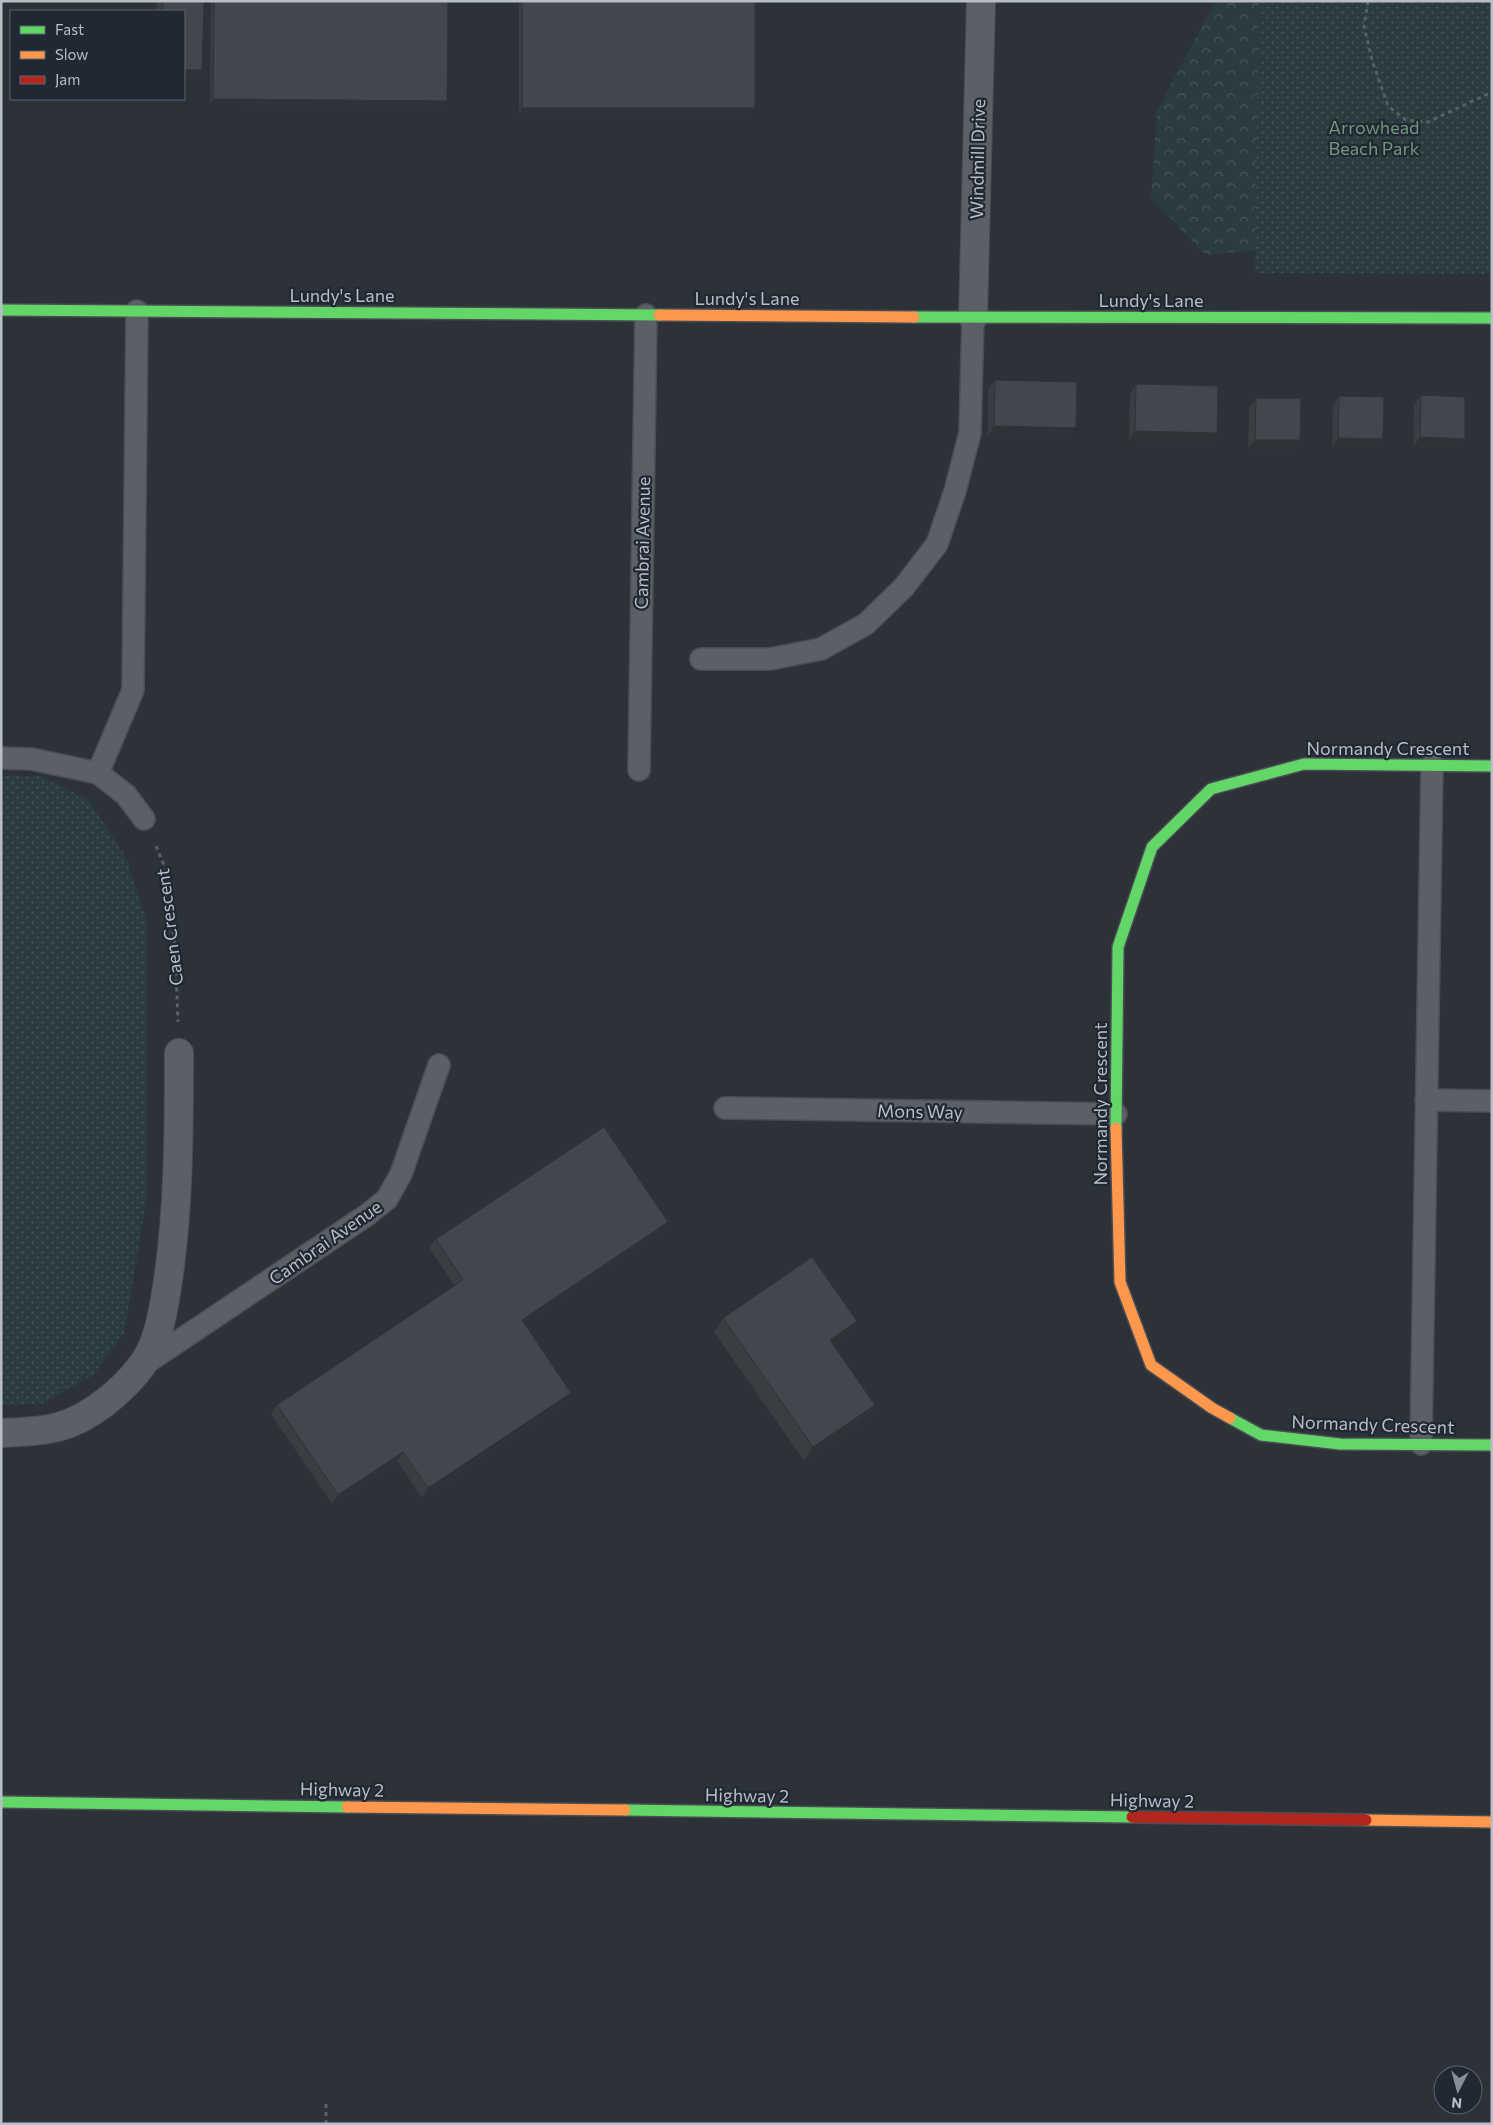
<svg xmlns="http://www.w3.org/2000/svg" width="1493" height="2125" viewBox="0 0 1493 2125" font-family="Commissioner,sans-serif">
<defs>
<pattern id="forest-crowns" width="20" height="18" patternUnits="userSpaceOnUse" patternTransform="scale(1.25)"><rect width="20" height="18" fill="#2a3c3e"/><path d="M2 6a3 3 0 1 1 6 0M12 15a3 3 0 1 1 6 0" fill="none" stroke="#475658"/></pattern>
<pattern id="park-dots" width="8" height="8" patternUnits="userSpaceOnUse" patternTransform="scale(1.25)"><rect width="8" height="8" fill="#2a3c3e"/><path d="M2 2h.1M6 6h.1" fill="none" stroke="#475658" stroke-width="1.8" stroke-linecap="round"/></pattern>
</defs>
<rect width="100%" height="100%" fill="#2c3238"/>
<!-- forest -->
<polygon fill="url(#forest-crowns)" points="1215,1 1492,1 1327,244 1206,255 1151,198 1157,111"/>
<!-- park -->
<g fill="url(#park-dots)">
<polygon points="1259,1 1492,1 1492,274 1255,273"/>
<polygon points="1,776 40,776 88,799 126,857 147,922 147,1197 124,1333 93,1375 41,1404 1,1405"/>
</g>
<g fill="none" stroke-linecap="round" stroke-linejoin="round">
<defs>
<g id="lane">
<polyline points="701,659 770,659 821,649 866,624 904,587 937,544 955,491 970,433 973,317"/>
<polyline points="1,758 31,759 98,773 126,795 144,819"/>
<polyline points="639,770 646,315"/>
<polyline points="98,773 133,690 137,311"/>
<polyline points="1426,1100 1492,1101"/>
<polyline points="725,1108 1116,1114"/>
<polyline points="143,1365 367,1215 387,1199 401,1174 439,1065"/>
<polyline points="1421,1444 1432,765"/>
</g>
<g id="street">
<polyline points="973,317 981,1"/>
<path d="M1,1433C20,1432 39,1432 58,1427C89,1419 123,1391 142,1365C158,1345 163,1312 167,1287C179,1210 179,1131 179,1053"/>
</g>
<g id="fast">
<polyline points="1,310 659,315"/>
<polyline points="914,317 1492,318"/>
<polyline points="1116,1128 1118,947 1152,847 1211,789 1304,764 1492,766"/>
<polyline points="1230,1418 1261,1435 1340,1444 1492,1445"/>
<polyline points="1,1802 347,1807"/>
<polyline points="625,1810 1132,1817"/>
</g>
<g id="slow">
<polyline points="659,315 914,317"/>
<polyline points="1116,1128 1120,1282 1151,1365 1212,1408 1230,1418"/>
<polyline points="347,1807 625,1810"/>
<polyline points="1366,1820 1492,1822"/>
</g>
<polyline id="jam" points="1132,1817 1366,1820"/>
</defs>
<!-- lane casing -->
<use href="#lane" stroke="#4a4e53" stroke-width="24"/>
<!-- street casing -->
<use href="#street" stroke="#4a4e53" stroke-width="30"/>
<!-- fast casing -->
<use href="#fast" stroke="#4a4e53" stroke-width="14"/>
<!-- slow casing -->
<use href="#slow" stroke="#4a4e53" stroke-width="14"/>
<!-- jam casing -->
<use href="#jam" stroke="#4a4e53" stroke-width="14"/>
<!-- path -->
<g stroke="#5a5f64" stroke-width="3" stroke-dasharray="4 4" stroke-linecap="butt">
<polyline points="1368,1 1364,26 1372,60 1388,106 1406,120 1428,122 1492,92"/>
<polyline points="156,846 166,870 175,947 178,1022"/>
<polyline points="326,2124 326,2103"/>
</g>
<!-- lane -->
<use href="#lane" stroke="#5c6066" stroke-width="21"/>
<!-- street -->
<use href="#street" stroke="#5c6066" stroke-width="28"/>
<!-- fast -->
<use href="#fast" stroke="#63d668" stroke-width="11"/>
<!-- slow -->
<use href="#slow" stroke="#ff974d" stroke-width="11"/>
<!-- jam -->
<use href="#jam" stroke="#b3261e" stroke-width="11"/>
</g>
<!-- wall -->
<g fill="#3a3d42">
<polygon points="157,1 204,1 202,70 196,79 184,11 157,11"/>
<polygon points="211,1 448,1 447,101 444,105 210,104"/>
<polygon points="519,1 755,1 752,113 519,113"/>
<polygon points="995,380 1069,438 988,436 988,389"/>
<polygon points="1136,384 1211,442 1129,440 1130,394"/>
<polygon points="1421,395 1458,448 1413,447 1414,405"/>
<polygon points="1339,396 1377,448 1332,447 1333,405"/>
<polygon points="1256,398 1300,440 1294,449 1248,449 1249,407"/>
<polygon points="668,1222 662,1231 524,1323 571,1393 565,1402 422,1498 397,1461 332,1504 271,1414 277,1405 455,1286 429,1248 436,1239"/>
<polygon points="723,1318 848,1335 833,1345 875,1405 866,1418 804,1461 714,1332"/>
</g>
<!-- shaded-wall -->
<g fill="#2f3236">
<polygon points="184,70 202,70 196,79 184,79"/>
<polygon points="213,99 447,101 444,105 210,104"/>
<polygon points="522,108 755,108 752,113 519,113"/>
<polygon points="994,426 1076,428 1069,438 988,436"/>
<polygon points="1135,431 1217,433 1211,442 1129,440"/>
<polygon points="1420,437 1465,439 1458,448 1413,447"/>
<polygon points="1338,438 1383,439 1377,448 1332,447"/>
<polygon points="1255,440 1300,440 1294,449 1248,449"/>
<polygon points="668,1222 662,1231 516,1329 522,1320"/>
<polygon points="857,1321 848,1335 820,1354 830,1340"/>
<polygon points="571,1393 565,1402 422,1498 428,1488"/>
<polygon points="875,1405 866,1418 804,1461 813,1447"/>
<polygon points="403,1452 397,1461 332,1504 338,1495"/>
</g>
<!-- building -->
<g fill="#43474d" stroke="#2f3236">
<polygon points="163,1 204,1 202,70 184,70 184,11 163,11"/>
<polygon points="214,1 448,1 447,101 213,99"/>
<rect x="522" y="1" width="233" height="107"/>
<polygon points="995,380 1077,382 1076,428 994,426"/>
<polygon points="1136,384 1218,386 1217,433 1135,431"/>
<polygon points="1421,395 1465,397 1465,439 1420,437"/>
<polygon points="1339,396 1384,397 1383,439 1338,438"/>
<polygon points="1256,398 1301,398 1300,440 1255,440"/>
<polygon points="604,1127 668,1222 522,1320 571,1393 428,1488 403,1452 338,1495 277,1405 463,1280 436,1239"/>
<polygon points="812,1257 857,1321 830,1340 875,1405 813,1447 723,1318"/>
</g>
<g text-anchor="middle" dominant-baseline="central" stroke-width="4.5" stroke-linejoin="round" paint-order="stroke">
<!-- park labels -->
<g font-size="18" fill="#71977a" stroke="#202833">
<text x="1374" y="127">Arrowhead<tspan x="1374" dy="21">Beach Park</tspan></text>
</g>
<!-- street labels -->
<g font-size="18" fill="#b8bec8" stroke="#202833">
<text transform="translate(977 159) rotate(-89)">Windmill Drive</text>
<text x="342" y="295">Lundy's Lane</text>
<text x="747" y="298">Lundy's Lane</text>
<text x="1151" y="300">Lundy's Lane</text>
<text transform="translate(642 543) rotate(-89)">Cambrai Avenue</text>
<text x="1388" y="748">Normandy Crescent</text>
<text transform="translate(169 927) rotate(-97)">Caen Crescent</text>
<text transform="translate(1100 1104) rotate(-90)">Normandy Crescent</text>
<text transform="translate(920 1111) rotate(1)">Mons Way</text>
<text transform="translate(325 1242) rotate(-35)">Cambrai Avenue</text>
<text transform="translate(1373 1424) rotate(2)">Normandy Crescent</text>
<text transform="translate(342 1789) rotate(1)">Highway 2</text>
<text transform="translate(747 1795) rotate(1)">Highway 2</text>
<text transform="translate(1152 1800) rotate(1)">Highway 2</text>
</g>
</g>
<!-- border -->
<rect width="1493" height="2125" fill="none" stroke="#b8bec8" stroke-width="5"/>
<!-- legend -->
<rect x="10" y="10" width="175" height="90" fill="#202833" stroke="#5d646f"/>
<rect x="20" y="26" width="25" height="8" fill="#63d668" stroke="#5d646f"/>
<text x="55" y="35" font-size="15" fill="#b8bec8">Fast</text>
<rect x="20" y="51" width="25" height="8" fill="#ff974d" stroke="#5d646f"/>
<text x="55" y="60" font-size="15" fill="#b8bec8">Slow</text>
<rect x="20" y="76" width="25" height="8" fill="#b3261e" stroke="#5d646f"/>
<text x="55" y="85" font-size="15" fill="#b8bec8">Jam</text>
<!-- north arrow -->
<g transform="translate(1458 2090) rotate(186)"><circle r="24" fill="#202833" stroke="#5d646f"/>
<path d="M0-4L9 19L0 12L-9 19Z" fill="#878d96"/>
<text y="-8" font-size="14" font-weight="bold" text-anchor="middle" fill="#b8bec8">N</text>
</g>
</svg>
